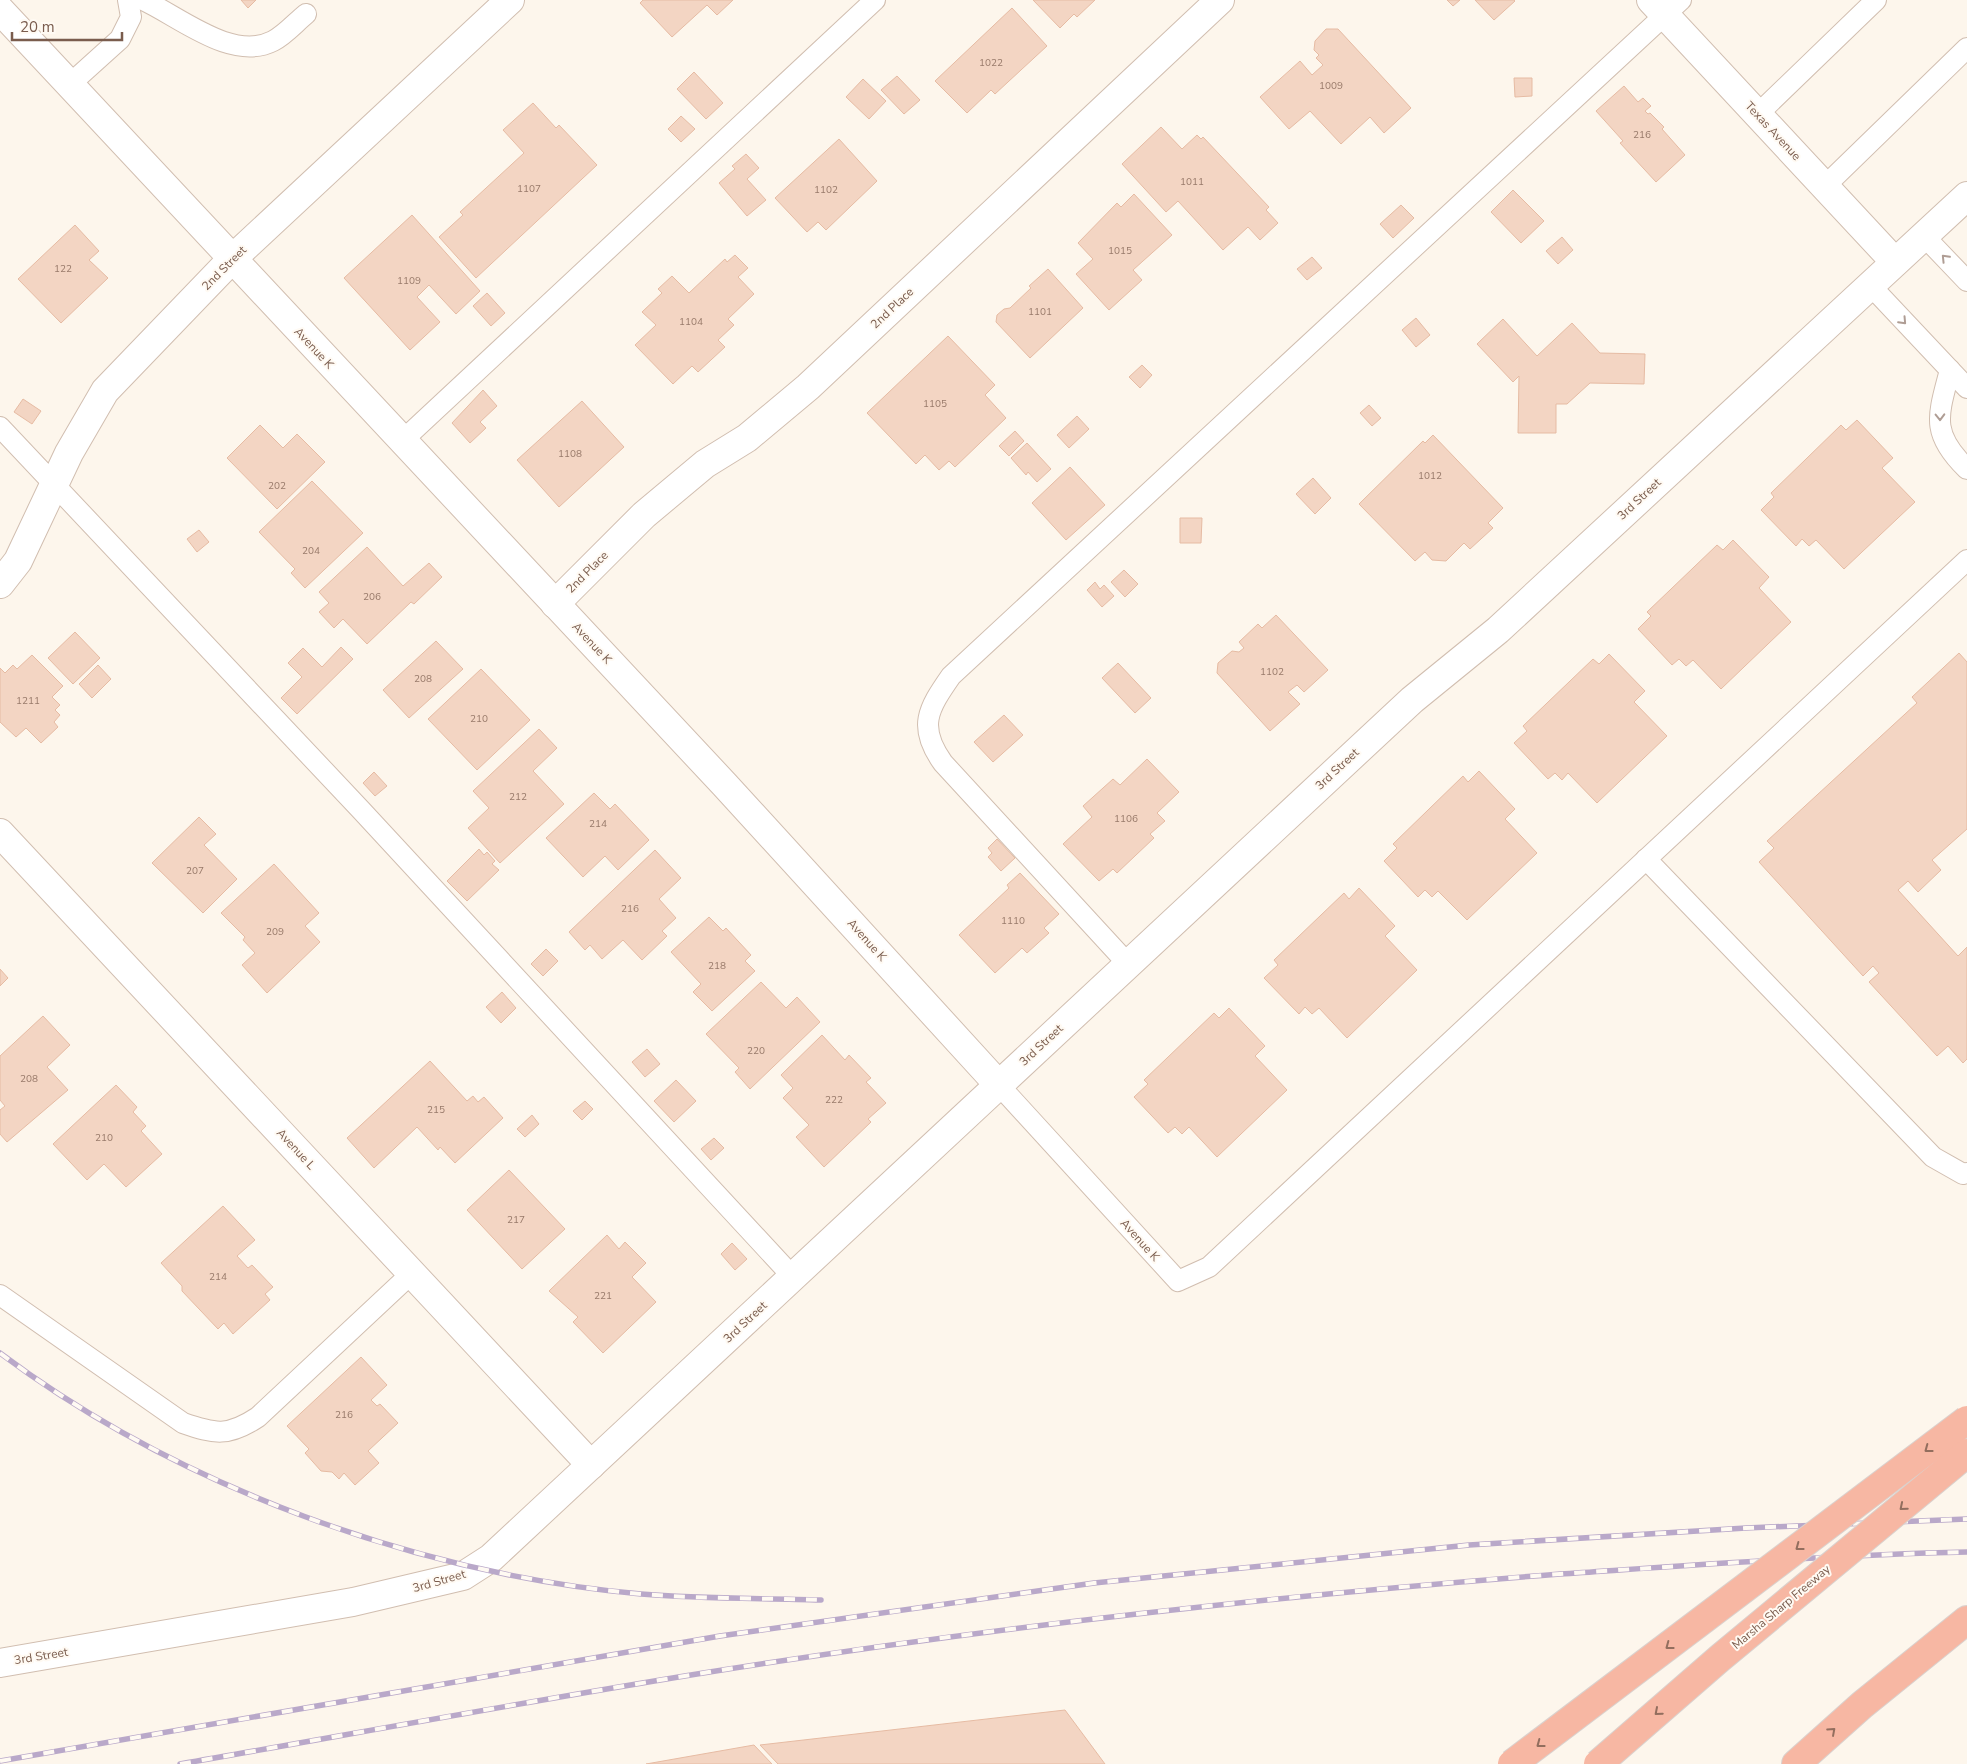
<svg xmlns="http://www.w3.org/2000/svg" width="1967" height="1764" viewBox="0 0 1967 1764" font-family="'Nunito Sans',sans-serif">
<rect width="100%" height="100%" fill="#fdf6ec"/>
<!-- building -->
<g fill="#f3d5c3" stroke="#e6bba3">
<polygon points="241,0 256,0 248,8"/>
<polygon points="643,0 733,0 717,15 707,5 672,37 640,3"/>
<polygon points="1033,0 1095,0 1077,17 1074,14 1060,28"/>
<polygon points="1447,0 1460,0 1453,6"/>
<polygon points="1475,0 1514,0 1515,1 1494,20"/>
<polygon points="1012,8 1047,46 995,94 991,90 967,113 935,81"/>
<polygon points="1326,29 1338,29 1411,108 1384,133 1370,117 1341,144 1310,111 1289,129 1260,97 1300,61 1312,75 1323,65 1316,58 1319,55 1314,50 1315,41"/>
<polygon points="694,72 723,103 706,119 677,89"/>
<polygon points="897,76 920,100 904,114 881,90"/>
<polygon points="1514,78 1532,78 1532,96 1515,97"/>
<polygon points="863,79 886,101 869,119 846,97"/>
<polygon points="1624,86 1638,102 1643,98 1651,106 1645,111 1648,114 1650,113 1664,127 1662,129 1685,155 1656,182 1620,143 1623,141 1596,111"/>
<polygon points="533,103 556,128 559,125 597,165 476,278 439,237 463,215 460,212 524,153 503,130"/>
<polygon points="681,116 695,129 681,142 668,129"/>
<polygon points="1161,127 1182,149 1197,135 1201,139 1203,137 1269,207 1266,210 1278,223 1260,240 1248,227 1223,250 1178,201 1166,212 1122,164"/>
<polygon points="839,139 877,181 826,230 818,222 807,232 775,198"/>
<polygon points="746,154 759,168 747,179 766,200 747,216 719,183 735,169 732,166"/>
<polygon points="1513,190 1544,221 1521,243 1491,212"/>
<polygon points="1134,194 1172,235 1133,270 1142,280 1109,310 1076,274 1093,259 1078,243 1117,203 1121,207"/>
<polygon points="1401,205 1414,218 1393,238 1380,224"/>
<polygon points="412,215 480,291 456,314 429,285 417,297 440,322 410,350 344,278"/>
<polygon points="75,225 99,251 89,260 108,278 61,323 18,279"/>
<polygon points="1562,237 1573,250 1558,264 1546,251"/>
<polygon points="735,255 748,268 738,277 754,294 728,319 734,325 718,340 725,347 698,372 692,366 673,384 635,345 656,325 642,312 662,293 658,289 672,276 689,293 725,259 727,262"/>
<polygon points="1312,257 1322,268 1307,280 1297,269"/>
<polygon points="1048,269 1083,308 1030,358 996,322 997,315 1004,309 1010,308 1031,288 1029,286"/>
<polygon points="487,293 505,313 491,326 473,306"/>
<polygon points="1416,318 1430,335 1416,347 1402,330"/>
<polygon points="1503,319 1537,356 1572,323 1600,353 1645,354 1644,384 1590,383 1567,404 1556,404 1556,433 1518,433 1519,376 1513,382 1477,344"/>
<polygon points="948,336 995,385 985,395 1006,418 955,467 949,461 939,470 925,455 916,464 867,413"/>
<polygon points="1142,365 1152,375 1140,388 1129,377"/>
<polygon points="483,390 497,406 480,422 486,428 470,443 452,423"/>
<polygon points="23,399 41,411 32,424 14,412"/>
<polygon points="582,401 624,447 559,507 517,460"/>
<polygon points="1369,405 1381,418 1372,426 1360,413"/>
<polygon points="1077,416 1089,429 1069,448 1057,435"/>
<polygon points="1857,420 1893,458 1882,468 1915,502 1844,569 1816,540 1809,546 1802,539 1796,546 1761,510 1774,497 1771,493 1841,425 1846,430"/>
<polygon points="260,425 283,448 297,434 325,462 277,509 227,458"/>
<polygon points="1015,431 1024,441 1009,456 999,446"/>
<polygon points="1433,435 1503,508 1488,523 1493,528 1470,549 1464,543 1446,561 1432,560 1425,552 1415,561 1359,504 1423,441 1425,443"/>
<polygon points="1027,443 1051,469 1037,482 1028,472 1026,475 1011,458"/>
<polygon points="1070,467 1105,505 1066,540 1032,503"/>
<polygon points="1313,478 1331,498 1315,514 1296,494"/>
<polygon points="312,481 363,533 305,588 291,573 295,569 259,532"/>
<polygon points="1180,518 1202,518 1201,543 1180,543"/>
<polygon points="199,530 209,542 197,552 187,539"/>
<polygon points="1733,540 1769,577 1759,588 1791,622 1721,689 1693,660 1686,666 1679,659 1672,665 1638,629 1651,616 1647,612 1717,545 1723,550"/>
<polygon points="367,547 403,586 429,563 442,577 414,604 411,602 367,644 343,619 334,628 319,612 329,603 319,592"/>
<polygon points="1124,570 1138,584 1125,597 1111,582"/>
<polygon points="1095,582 1100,589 1104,585 1114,596 1102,607 1087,590"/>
<polygon points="1276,615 1328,670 1304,692 1297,685 1288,692 1300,704 1270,731 1217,673 1218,663 1232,651 1239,652 1244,648 1239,642 1258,624 1262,628"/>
<polygon points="75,632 100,658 73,684 48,658"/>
<polygon points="436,641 463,669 409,718 383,690"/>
<polygon points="341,647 353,659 297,714 281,698 302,677 288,663 303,648 322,667"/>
<polygon points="1959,653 1967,662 1967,829 1932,860 1941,870 1918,892 1908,881 1898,890 1958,956 1967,947 1967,1059 1963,1063 1948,1046 1937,1056 1869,982 1879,973 1873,966 1863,976 1759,862 1774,848 1767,841 1917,703 1912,697"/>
<polygon points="1609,654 1645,691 1634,702 1667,736 1597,803 1568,773 1562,780 1555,773 1548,779 1514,743 1527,731 1523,726 1593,659 1599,664"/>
<polygon points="32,655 63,686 52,697 60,705 55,710 60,715 54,722 58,727 41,743 26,728 16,737 0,722 0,668 5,673 13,665 17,669"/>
<polygon points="1118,663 1151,698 1135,713 1102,678"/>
<polygon points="98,665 111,679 92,698 79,684"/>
<polygon points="481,669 530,720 477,770 428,719"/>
<polygon points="1004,715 1023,735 993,762 974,742"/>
<polygon points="539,729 557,748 533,771 564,804 500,863 468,828 489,808 473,791"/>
<polygon points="1147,759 1179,792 1157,813 1165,821 1150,834 1154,838 1117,873 1113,869 1099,881 1063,844 1092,817 1083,806 1113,779 1120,785"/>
<polygon points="1479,771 1515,809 1505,819 1537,853 1467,920 1438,891 1432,897 1425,890 1418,897 1384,861 1397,848 1393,844 1463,776 1468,782"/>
<polygon points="374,772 387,786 375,796 363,783"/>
<polygon points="594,793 610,809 615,804 649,840 618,870 605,856 583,877 546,838"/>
<polygon points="199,817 216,834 204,845 237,879 203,913 152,863"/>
<polygon points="997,839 1015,858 1001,871 988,857 992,853 988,848"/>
<polygon points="479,849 484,855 487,852 495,861 492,864 499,870 467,901 447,881"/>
<polygon points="655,850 681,878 659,899 676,918 662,931 667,936 642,960 623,940 602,959 590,945 585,950 569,932"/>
<polygon points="274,864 319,913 305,926 320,942 267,993 242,965 255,953 243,940 245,937 221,913"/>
<polygon points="1020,873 1059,914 1044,928 1049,933 1027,953 1022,948 995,973 959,935 1009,888 1007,885"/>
<polygon points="1359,888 1395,926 1385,936 1417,970 1347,1038 1319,1008 1312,1014 1305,1007 1299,1014 1264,978 1278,965 1274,960 1344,893 1349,899"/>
<polygon points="709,917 723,931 726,928 751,955 745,961 755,971 712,1011 693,992 701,984 671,952"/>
<polygon points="546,949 558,961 543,976 531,964"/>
<polygon points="0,969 8,978 0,986"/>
<polygon points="761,982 786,1008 797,997 820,1022 750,1089 735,1072 739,1068 706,1034"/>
<polygon points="502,992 516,1008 501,1023 486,1007"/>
<polygon points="1229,1008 1265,1046 1255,1056 1287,1090 1217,1157 1189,1127 1182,1134 1175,1127 1168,1133 1134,1097 1148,1084 1144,1080 1214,1013 1219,1018"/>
<polygon points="43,1016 70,1045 47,1067 68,1090 7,1142 0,1134 0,1110 5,1106 0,1100 0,1056"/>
<polygon points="822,1035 845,1060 849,1055 871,1078 866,1082 886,1103 868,1119 871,1122 824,1167 796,1137 809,1125 783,1098 793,1088 781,1075"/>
<polygon points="647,1049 660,1064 645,1077 632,1062"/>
<polygon points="430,1061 467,1101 473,1096 478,1102 484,1097 503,1118 455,1163 440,1147 438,1150 417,1127 374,1168 347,1138"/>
<polygon points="676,1080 696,1101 674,1122 654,1101"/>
<polygon points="116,1085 137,1107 133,1112 146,1126 141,1131 162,1154 126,1187 104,1164 87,1180 53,1144"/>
<polygon points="585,1101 593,1109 582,1120 573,1111"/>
<polygon points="532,1115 539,1124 525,1137 517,1129"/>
<polygon points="714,1138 724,1148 711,1160 701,1149"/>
<polygon points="509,1170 565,1229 522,1269 467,1210"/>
<polygon points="223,1206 255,1240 237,1256 248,1268 252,1265 273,1287 265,1294 270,1300 233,1334 224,1323 218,1329 182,1291 182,1286 161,1263"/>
<polygon points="607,1235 619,1249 625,1242 646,1263 632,1277 656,1302 603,1353 573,1322 578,1317 549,1291"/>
<polygon points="732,1243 747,1259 735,1270 721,1254"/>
<polygon points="361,1357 387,1385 371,1400 377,1406 380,1404 398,1423 368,1451 379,1463 355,1485 344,1473 339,1479 332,1472 321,1471 305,1453 309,1449 287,1426"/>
<polygon points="1065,1710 1105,1764 778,1764 760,1745"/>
<polygon points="754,1745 772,1764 646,1764"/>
</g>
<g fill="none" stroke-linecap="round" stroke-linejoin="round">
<defs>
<g id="service">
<path d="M143,0C180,17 232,62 273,41C285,35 296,22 306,14"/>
<polyline points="69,85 120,39 131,17 128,0"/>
<polyline points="1758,114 1876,0"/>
<polyline points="1825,186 1967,48"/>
<polyline points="1924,236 1967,281"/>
<polyline points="1870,285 1967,388"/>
<path d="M1950,370C1938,416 1930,433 1967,469"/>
<polyline points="0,427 361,810 793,1277"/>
<polyline points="402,441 875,0"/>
<polyline points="1646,859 1933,1157 1963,1174 1967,1173"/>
<path d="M1128,964L943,763C917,727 928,709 951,676L1681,0"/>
<polyline points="998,1084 1178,1281 1209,1267 1967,560"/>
<path d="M0,1295L183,1423C215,1434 228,1437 258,1417L412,1273"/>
</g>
<g id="minor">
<polyline points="1651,0 1895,262"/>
<polyline points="0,10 724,784 998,1084"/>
<polyline points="0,584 18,561 69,453 105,391 231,260 510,0"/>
<polyline points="555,604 644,515 705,464 747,438 808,387 1220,0"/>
<polyline points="0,833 591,1465"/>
<polyline points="0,1663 353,1602 463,1576 491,1558 1412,700 1498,630 1967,196"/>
</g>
<polyline id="motorway" points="1796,1764 1862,1705 1967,1620"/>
</defs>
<!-- service casing -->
<use href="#service" stroke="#d1beb0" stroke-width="22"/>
<!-- minor casing -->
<use href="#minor" stroke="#d1beb0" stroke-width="30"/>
<!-- motorway casing -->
<use href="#motorway" stroke="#dad1cd" stroke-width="30"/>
<!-- service -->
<use href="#service" stroke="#fff" stroke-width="20"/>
<!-- minor -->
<use href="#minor" stroke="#fff" stroke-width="28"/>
<!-- motorway -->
<use href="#motorway" stroke="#f7b7a3" stroke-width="28"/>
<defs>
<g id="rail">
<path d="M0,1353C179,1487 418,1574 641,1594C701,1599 762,1598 821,1600"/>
<polyline points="0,1761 720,1636 1094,1583 1469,1545 1746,1528 1967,1519"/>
<path d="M180,1764C352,1734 524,1702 697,1674C983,1628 1271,1596 1560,1574C1696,1565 1831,1555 1967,1552"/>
</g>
</defs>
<!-- rail casing -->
<use href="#rail" stroke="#b9a8c9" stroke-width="5.5"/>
<!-- rail -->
<use href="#rail" stroke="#fffaf3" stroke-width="4" stroke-dasharray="11" stroke-linecap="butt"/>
<defs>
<g id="motorway-bridge">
<polyline points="1512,1764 1967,1420"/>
<polyline points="1598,1764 1720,1658 1967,1453"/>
</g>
</defs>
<!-- motorway-bridge casing -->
<use href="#motorway-bridge" stroke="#dad1cd" stroke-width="30" stroke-linecap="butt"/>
<!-- motorway-bridge -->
<use href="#motorway-bridge" stroke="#f7b7a3" stroke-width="28"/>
</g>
<!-- one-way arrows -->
<defs><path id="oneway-chevron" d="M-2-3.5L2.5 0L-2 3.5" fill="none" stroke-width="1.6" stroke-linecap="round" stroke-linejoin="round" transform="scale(1.25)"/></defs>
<g stroke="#af9d94">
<use href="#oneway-chevron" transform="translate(1945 258) rotate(-134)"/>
<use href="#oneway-chevron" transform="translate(1903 321) rotate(47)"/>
<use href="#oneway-chevron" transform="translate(1940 417) rotate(89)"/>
</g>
<g stroke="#936e5e">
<use href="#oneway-chevron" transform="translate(1928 1449) rotate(143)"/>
<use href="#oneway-chevron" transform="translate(1903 1507) rotate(140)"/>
<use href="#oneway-chevron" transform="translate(1799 1547) rotate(143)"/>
<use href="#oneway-chevron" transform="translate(1669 1646) rotate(143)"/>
<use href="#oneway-chevron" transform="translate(1658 1712) rotate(139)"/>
<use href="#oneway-chevron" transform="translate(1832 1731) rotate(-42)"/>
<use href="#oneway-chevron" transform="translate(1540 1744) rotate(143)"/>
</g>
<g text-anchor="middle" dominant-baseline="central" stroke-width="4" stroke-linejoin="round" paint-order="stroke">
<!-- number labels -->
<g font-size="10" fill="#987a6a">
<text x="991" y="63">1022</text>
<text x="1331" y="86">1009</text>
<text x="1642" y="135">216</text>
<text x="1192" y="182">1011</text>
<text x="529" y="189">1107</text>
<text x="826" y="190">1102</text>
<text x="1120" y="251">1015</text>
<text x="63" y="269">122</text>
<text x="409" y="281">1109</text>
<text x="1040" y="312">1101</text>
<text x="691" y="322">1104</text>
<text x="935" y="404">1105</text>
<text x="570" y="454">1108</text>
<text x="1430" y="476">1012</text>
<text x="277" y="486">202</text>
<text x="311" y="551">204</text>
<text x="372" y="597">206</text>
<text x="1272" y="672">1102</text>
<text x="423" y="679">208</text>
<text x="28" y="701">1211</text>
<text x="479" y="719">210</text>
<text x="518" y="797">212</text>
<text x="1126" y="819">1106</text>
<text x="598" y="824">214</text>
<text x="195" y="871">207</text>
<text x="630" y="909">216</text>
<text x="1013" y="921">1110</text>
<text x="275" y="932">209</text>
<text x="717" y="966">218</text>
<text x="756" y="1051">220</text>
<text x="29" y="1079">208</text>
<text x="834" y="1100">222</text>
<text x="436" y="1110">215</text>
<text x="104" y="1138">210</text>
<text x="516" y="1220">217</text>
<text x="218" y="1277">214</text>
<text x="603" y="1296">221</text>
<text x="344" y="1415">216</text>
</g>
<!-- street labels -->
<g font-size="12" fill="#7a5c4d" stroke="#fffaf3">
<text transform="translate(1773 131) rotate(47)">Texas Avenue</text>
<text transform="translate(224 268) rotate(-45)">2nd Street</text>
<text transform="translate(892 308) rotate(-43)">2nd Place</text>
<text transform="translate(314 348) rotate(47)">Avenue K</text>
<text transform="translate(1639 499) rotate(-43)">3rd Street</text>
<text transform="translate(587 572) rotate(-45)">2nd Place</text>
<text transform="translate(592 643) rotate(47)">Avenue K</text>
<text transform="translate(1337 769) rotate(-43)">3rd Street</text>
<text transform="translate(867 940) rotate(48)">Avenue K</text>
<text transform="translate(1041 1045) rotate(-43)">3rd Street</text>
<text transform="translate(296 1149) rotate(47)">Avenue L</text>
<text transform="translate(1140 1240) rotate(48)">Avenue K</text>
<text transform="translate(745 1322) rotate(-43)">3rd Street</text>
<text transform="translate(439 1581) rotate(-16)">3rd Street</text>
<text transform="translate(1781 1607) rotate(-40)">Marsha Sharp Freeway</text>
<text transform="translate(41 1656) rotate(-9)">3rd Street</text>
</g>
</g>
<!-- scale -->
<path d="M12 32v8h110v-8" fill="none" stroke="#7a5c4d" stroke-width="2.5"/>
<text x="20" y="32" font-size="15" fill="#7a5c4d" stroke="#fffaf3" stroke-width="4" paint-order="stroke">20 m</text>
</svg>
